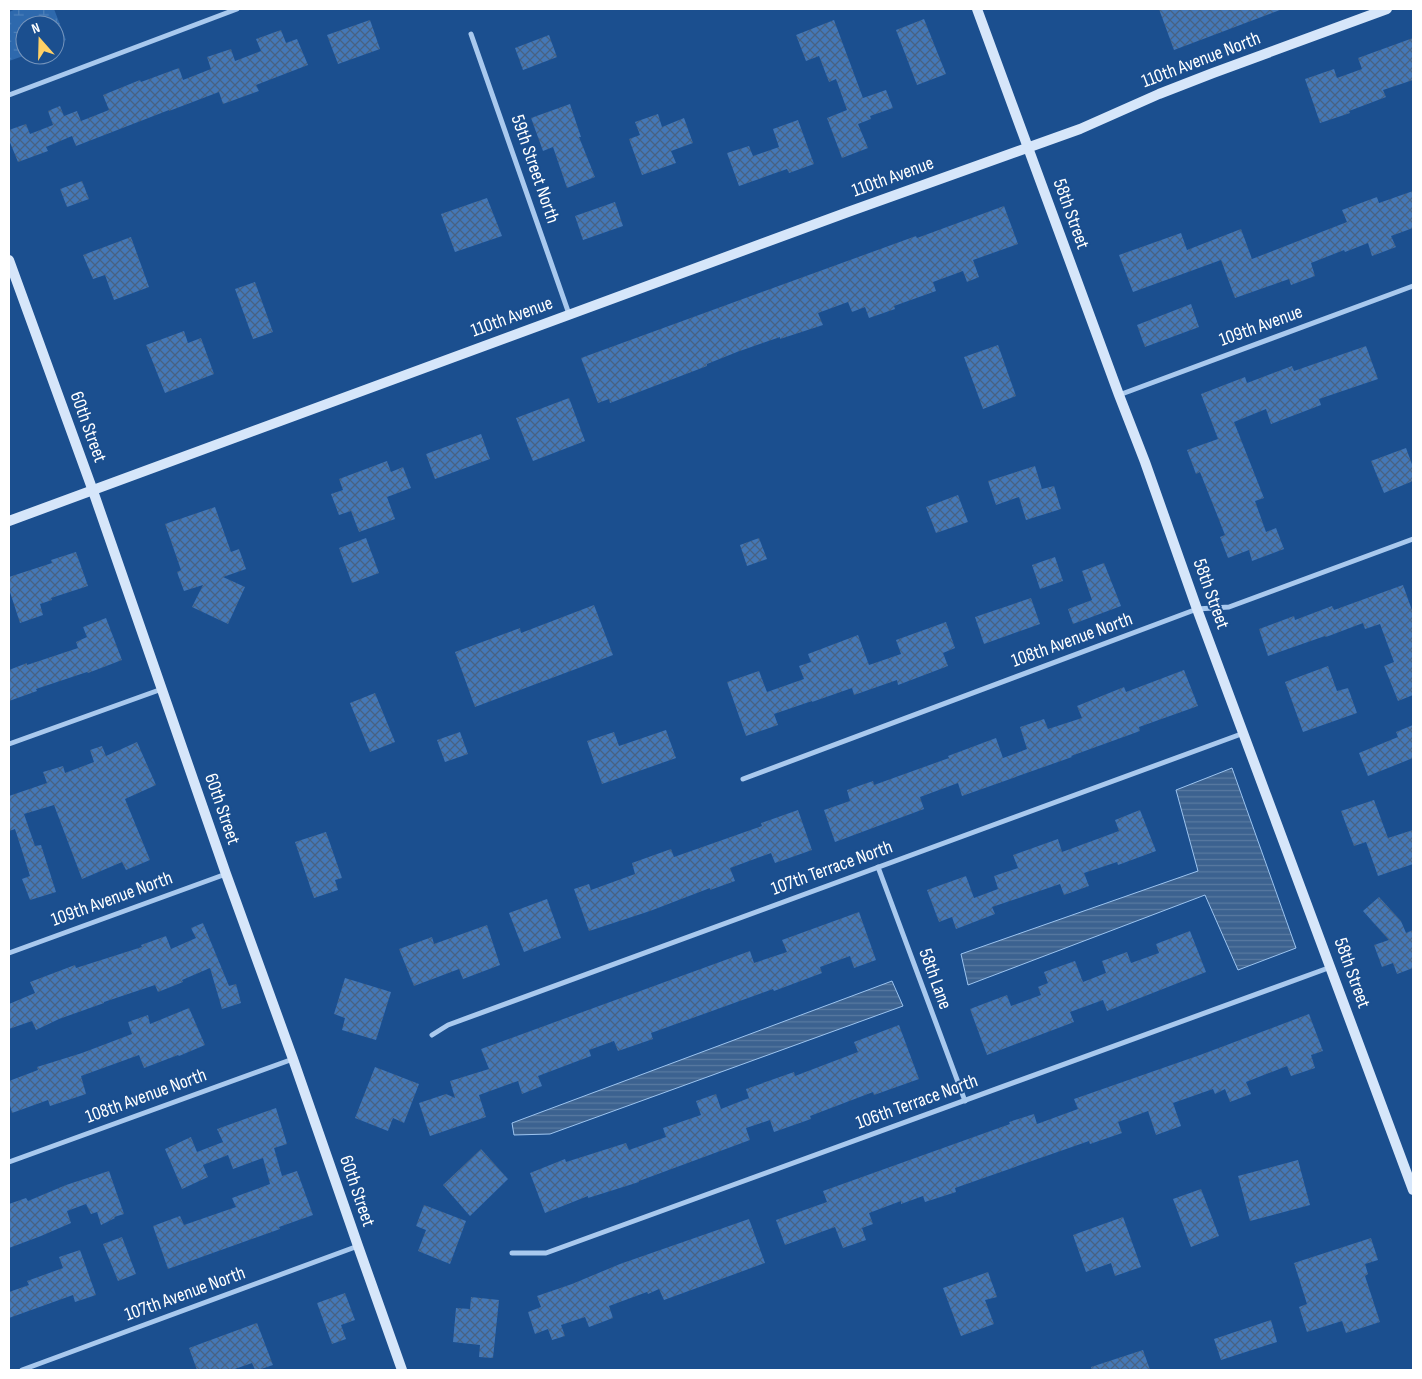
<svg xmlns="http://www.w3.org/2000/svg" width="1422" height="1379" viewBox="0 0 1422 1379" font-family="'Sofia Sans Condensed',sans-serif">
<defs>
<pattern id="wetland-marsh" width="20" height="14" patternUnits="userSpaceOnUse" patternTransform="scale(1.25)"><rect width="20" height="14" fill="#2e69ad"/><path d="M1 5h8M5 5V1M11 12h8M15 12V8" fill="none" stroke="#4d80b9"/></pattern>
<pattern id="water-rules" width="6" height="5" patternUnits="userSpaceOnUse" patternTransform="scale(1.25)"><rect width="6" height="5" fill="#3c6290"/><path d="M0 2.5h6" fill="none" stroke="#597aa1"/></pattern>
<pattern id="building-cross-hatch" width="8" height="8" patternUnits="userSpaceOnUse" patternTransform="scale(1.25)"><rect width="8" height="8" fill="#4478b7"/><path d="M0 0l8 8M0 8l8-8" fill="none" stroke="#486282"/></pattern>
</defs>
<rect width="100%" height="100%" fill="#1b4f8f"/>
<!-- wetland -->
<polygon fill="url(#wetland-marsh)" points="16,9 54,9 66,40 55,44 55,25 25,25 26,55 9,61 9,12"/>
<!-- water -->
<g fill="url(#water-rules)" stroke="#9cc4f0">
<polygon points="1232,768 1296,948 1238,970 1205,895 968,985 961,954 1198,871 1176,790"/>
<polygon points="892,981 903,1006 550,1134 514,1135 512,1123"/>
</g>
<!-- building -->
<g fill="url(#building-cross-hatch)">
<polygon points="1159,9 1280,9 1280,10 1174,50"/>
<polygon points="924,19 946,74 917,85 896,30"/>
<polygon points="370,20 380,49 338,64 327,35"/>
<polygon points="834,20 863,98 886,90 893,108 870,116 871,119 858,124 868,148 842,158 827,118 847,110 836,79 829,82 819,56 806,61 796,35"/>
<polygon points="281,30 286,43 297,39 308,65 256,85 259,91 223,104 219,92 169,111 169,110 76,146 72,136 46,147 48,151 18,162 9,140 9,130 26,124 30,134 53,125 48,111 60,106 64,116 77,111 81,121 109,110 103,95 140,80 141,82 179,68 183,80 211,69 207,57 231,49 235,61 261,51 256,39"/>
<polygon points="549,35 557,57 523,70 515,48"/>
<polygon points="1413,38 1413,80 1383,90 1386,97 1349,111 1350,113 1320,123 1305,79 1334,69 1337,78 1362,69 1358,58"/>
<polygon points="570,104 581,137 579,137 595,177 567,188 553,147 543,151 531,118"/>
<polygon points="658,114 662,127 684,118 693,143 671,151 676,163 642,175 629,139 640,135 635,122"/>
<polygon points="798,120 814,164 789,173 787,169 739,186 727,153 749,146 753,156 779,147 773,129"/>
<polygon points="82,181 89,199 67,207 60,189"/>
<polygon points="1413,191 1413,228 1391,236 1396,247 1372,256 1368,243 1345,252 1344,250 1311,263 1315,276 1291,285 1289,279 1235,298 1221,260 1133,292 1119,255 1181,233 1187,250 1241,229 1252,259 1347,222 1342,210 1377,197 1379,203"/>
<polygon points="487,198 502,236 455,252 441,214"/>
<polygon points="615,202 623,226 583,240 575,216"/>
<polygon points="1004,206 1018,244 973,260 979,277 967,282 963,271 933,282 936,291 894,306 895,309 869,318 865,307 852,312 848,302 818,313 823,325 780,339 780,337 737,352 707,364 707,366 610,403 609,399 598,403 581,358 916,236 917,238"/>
<polygon points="131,237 149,287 114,300 105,275 93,279 83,255"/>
<polygon points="255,282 273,332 253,339 235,289"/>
<polygon points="1191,304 1199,327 1145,347 1137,325"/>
<polygon points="184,331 188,343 201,338 214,374 165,393 146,345"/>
<polygon points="998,345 1016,396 983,409 964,357"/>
<polygon points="1366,346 1378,379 1319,399 1321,405 1271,424 1266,409 1234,422 1264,498 1255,501 1266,532 1276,528 1284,549 1252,561 1249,550 1228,558 1220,537 1225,535 1200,472 1196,474 1187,450 1218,439 1201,394 1245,377 1247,383 1292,366 1294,371"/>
<polygon points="569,398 585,441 533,461 516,418"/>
<polygon points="481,434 490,459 435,479 426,454"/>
<polygon points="1406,448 1413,467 1413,481 1384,493 1371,461"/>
<polygon points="387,461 391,472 403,467 411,488 387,497 395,519 359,532 351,511 339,515 331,494 343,490 339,479"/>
<polygon points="1035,466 1042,489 1054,486 1061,509 1026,520 1019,497 996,505 988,481"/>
<polygon points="958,495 968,522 936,533 926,507"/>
<polygon points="215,507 231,552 239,549 246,569 223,577 245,587 228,624 192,607 203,585 184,591 177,572 181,570 165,524"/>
<polygon points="366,538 379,573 352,583 339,548"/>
<polygon points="759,538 767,559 747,566 740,545"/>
<polygon points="76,552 88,586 51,598 52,600 40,604 43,615 20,623 9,589 9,577 52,563 51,560"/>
<polygon points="1055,557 1063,581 1040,589 1032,565"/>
<polygon points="1104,563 1121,606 1073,624 1068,609 1092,600 1082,571"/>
<polygon points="1403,585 1413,613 1413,695 1398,701 1384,666 1394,662 1380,624 1365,629 1363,623 1326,637 1325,636 1268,656 1259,629 1294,616 1295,620 1332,606 1334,610"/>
<polygon points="1031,598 1040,624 984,644 975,617"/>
<polygon points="594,605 613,655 475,707 455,652 520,628 521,633"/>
<polygon points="106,618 122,660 88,673 87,672 36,689 37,691 9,701 9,670 27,663 27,665 78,648 76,642 87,637 83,627"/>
<polygon points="946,622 955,648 943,653 948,666 898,685 897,680 854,695 852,688 812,702 812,701 774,714 778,725 746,736 727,682 759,671 767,692 804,679 799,666 811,662 808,654 858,635 869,665 901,654 896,640"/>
<polygon points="1328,666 1337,691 1348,688 1357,713 1303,732 1285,682"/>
<polygon points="1184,670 1198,706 1139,727 1140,731 1071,756 1072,757 962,796 958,783 920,797 924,809 835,842 824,810 850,801 847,790 873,781 874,785 949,758 948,756 996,738 1003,758 1027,749 1020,727 1044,719 1048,729 1082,718 1077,706 1124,687 1126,692"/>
<polygon points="375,693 395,742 370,752 350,703"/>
<polygon points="1413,725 1413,758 1368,776 1359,753 1398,737 1396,732"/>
<polygon points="666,730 676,758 602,784 587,741 614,732 619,746"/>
<polygon points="460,732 468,754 445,762 437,740"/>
<polygon points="137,742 156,785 125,799 150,860 126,870 122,862 82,879 54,805 24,814 35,846 41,845 56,892 30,900 22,879 30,876 15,829 9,831 9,796 47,783 43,772 63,766 65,773 94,762 90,750 102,746 106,756"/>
<polygon points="1374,800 1388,838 1413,830 1413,864 1378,876 1366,842 1354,846 1341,811"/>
<polygon points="798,810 812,850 775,863 771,853 730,868 735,881 710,890 710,888 650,911 589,931 574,889 589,884 591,890 635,874 632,863 671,849 674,857 762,826 761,823"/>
<polygon points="1140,810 1156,851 1118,865 1117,862 1084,873 1089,886 1064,895 1060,884 992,907 995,914 956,929 952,917 939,922 927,890 966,876 974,898 998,889 994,876 1018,868 1013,855 1058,839 1062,852 1119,831 1115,820"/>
<polygon points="326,832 342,878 335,880 338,890 314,898 295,842"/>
<polygon points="1379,897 1401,921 1406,933 1413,930 1413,968 1397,974 1393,963 1382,967 1374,945 1389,940 1363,911"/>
<polygon points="547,899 561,938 524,952 509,913"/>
<polygon points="859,912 876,960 854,968 850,956 820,967 822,973 774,991 773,989 651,1033 653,1039 618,1051 614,1041 589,1050 591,1056 538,1076 542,1086 522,1094 518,1081 479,1095 486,1117 430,1136 419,1103 446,1094 455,1098 450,1081 489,1069 481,1049 750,951 754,963 787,952 782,940"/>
<polygon points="203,923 229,986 236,984 241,1003 222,1009 210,968 182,980 183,982 158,992 155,985 104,1002 104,1003 59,1019 36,1030 32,1021 9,1029 9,1004 35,993 30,982 75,965 76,968 142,947 141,945 166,936 171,949 196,938 191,928"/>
<polygon points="487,925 500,965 463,979 459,969 414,986 399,949 432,937 434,944"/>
<polygon points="1190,931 1206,972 1107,1011 1103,1000 1070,1012 1074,1022 987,1055 970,1009 1007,995 1011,1006 1041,995 1038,987 1048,983 1044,972 1075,961 1083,982 1106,973 1102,961 1127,952 1131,963 1159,953 1156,944"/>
<polygon points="345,978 391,992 376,1040 342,1030 345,1018 334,1014"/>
<polygon points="189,1008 205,1045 179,1056 178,1055 144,1068 139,1055 81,1076 86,1094 50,1106 48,1100 12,1113 9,1102 9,1081 38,1070 37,1067 82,1053 132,1034 128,1022 148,1015 150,1024"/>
<polygon points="1309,1014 1323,1051 1311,1055 1315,1068 1291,1076 1287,1066 1246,1082 1251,1094 1230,1102 1225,1089 1215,1094 1213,1089 1173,1103 1181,1126 1156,1135 1148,1111 1118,1122 1122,1133 1090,1144 1089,1141 955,1188 956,1192 925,1202 923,1196 901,1204 901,1201 869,1213 873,1224 862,1228 866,1240 843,1248 835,1227 785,1245 776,1220 827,1202 823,1191 1010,1124 1009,1122 1034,1114 1037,1124 1078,1109 1074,1099 1200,1055"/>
<polygon points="899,1025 919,1079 874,1095 873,1092 810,1116 811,1119 774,1132 770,1120 746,1128 750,1140 639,1181 639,1182 588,1198 588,1196 545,1213 530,1173 565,1159 566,1162 626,1143 629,1150 666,1137 663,1128 701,1115 696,1101 716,1094 721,1109 749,1098 746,1089 794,1072 795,1076 858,1052 854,1042"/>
<polygon points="375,1067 419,1084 404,1123 393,1118 388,1131 355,1118"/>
<polygon points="276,1108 287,1144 274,1148 282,1176 297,1171 313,1215 279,1227 280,1229 168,1269 153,1226 180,1216 184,1225 236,1207 232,1198 270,1184 263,1158 233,1169 228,1155 203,1165 208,1177 182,1189 165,1149 191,1137 197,1152 223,1142 217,1129"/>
<polygon points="481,1149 508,1179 470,1216 443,1185"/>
<polygon points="1298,1160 1310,1205 1250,1221 1238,1176"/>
<polygon points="109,1171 124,1214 114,1217 115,1218 101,1225 97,1212 91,1214 86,1204 67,1211 71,1223 41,1236 9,1248 9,1204 26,1198 28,1201 66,1185"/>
<polygon points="1201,1189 1219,1236 1191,1247 1173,1199"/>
<polygon points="424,1205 466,1221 450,1264 418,1251 426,1230 416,1226"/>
<polygon points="1123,1217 1141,1267 1115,1276 1111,1263 1086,1272 1073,1235"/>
<polygon points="749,1219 765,1263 664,1300 659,1289 648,1294 647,1292 609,1306 613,1318 589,1327 585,1317 561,1325 565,1336 552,1340 548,1329 535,1334 528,1312 541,1307 537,1296 572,1284 620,1264"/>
<polygon points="122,1237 136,1274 118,1281 103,1244"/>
<polygon points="1371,1238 1378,1260 1365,1264 1368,1274 1365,1276 1380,1322 1346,1333 1342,1321 1307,1332 1299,1307 1307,1304 1294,1263"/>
<polygon points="80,1250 96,1295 75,1302 73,1295 9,1318 9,1292 29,1285 27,1281 63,1268 59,1257"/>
<polygon points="988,1272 997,1297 985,1300 994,1324 961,1336 943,1288"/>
<polygon points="345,1293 355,1320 341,1325 346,1339 332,1344 317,1303"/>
<polygon points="471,1297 499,1300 493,1358 479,1357 480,1345 453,1342 456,1308 470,1309"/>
<polygon points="1271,1320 1277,1342 1221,1360 1214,1339"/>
<polygon points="257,1323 273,1365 258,1370 255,1370 252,1363 232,1370 197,1370 189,1348"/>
<polygon points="1143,1350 1150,1370 1091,1370 1091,1367"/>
</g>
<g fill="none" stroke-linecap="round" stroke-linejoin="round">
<!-- street -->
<g stroke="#a9c9ee" stroke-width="5">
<polyline points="471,34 569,314"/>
<polyline points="9,95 237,9"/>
<polyline points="1119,395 1413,286"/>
<polyline points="9,744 162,689"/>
<polyline points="743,779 1197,609 1229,607 1413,539"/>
<polyline points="878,867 965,1101"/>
<polyline points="9,953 226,874"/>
<polyline points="432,1035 448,1025 1244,733"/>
<polyline points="9,1162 293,1059"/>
<polyline points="512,1253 546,1253 1331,967"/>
<polyline points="22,1370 358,1246"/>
</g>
<!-- secondary -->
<g stroke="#d6e6fa" stroke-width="10">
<polyline points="977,9 1119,395 1145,462 1197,609 1413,1190"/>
<polyline points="9,260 93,491 226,874 293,1059 358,1246 402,1370"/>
<polyline points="9,521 848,212 1080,129 1159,94 1213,73 1387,9"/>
</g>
</g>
<g text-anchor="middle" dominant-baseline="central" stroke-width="4" stroke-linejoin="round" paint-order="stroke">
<!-- street labels -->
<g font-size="19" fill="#fff" stroke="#1b4f8f">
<text transform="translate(1201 60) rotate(-21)">110th Avenue North</text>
<text transform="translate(535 169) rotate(71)">59th Street North</text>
<text transform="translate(893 177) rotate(-20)">110th Avenue</text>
<text transform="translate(1071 214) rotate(70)">58th Street</text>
<text transform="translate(512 317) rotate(-20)">110th Avenue</text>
<text transform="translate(1261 326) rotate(-20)">109th Avenue</text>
<text transform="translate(88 427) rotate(70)">60th Street</text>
<text transform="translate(1211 594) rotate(70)">58th Street</text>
<text transform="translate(1072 640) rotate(-20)">108th Avenue North</text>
<text transform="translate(222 809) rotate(71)">60th Street</text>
<text transform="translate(832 868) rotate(-20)">107th Terrace North</text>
<text transform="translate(112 899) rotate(-20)">109th Avenue North</text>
<text transform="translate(1352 973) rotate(70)">58th Street</text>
<text transform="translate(935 979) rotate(70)">58th Lane</text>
<text transform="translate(146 1096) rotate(-20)">108th Avenue North</text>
<text transform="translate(917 1102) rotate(-20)">106th Terrace North</text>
<text transform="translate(357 1191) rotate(71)">60th Street</text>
<text transform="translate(185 1294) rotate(-20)">107th Avenue North</text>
</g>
</g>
<!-- border -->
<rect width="1422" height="1379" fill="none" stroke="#ffffff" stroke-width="20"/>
<!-- north arrow -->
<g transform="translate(40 40) rotate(340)"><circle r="24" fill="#1b4f8f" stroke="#7695bc"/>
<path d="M0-4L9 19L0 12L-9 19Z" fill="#ffd166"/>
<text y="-8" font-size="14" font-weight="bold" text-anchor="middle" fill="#ffffff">N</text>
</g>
</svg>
